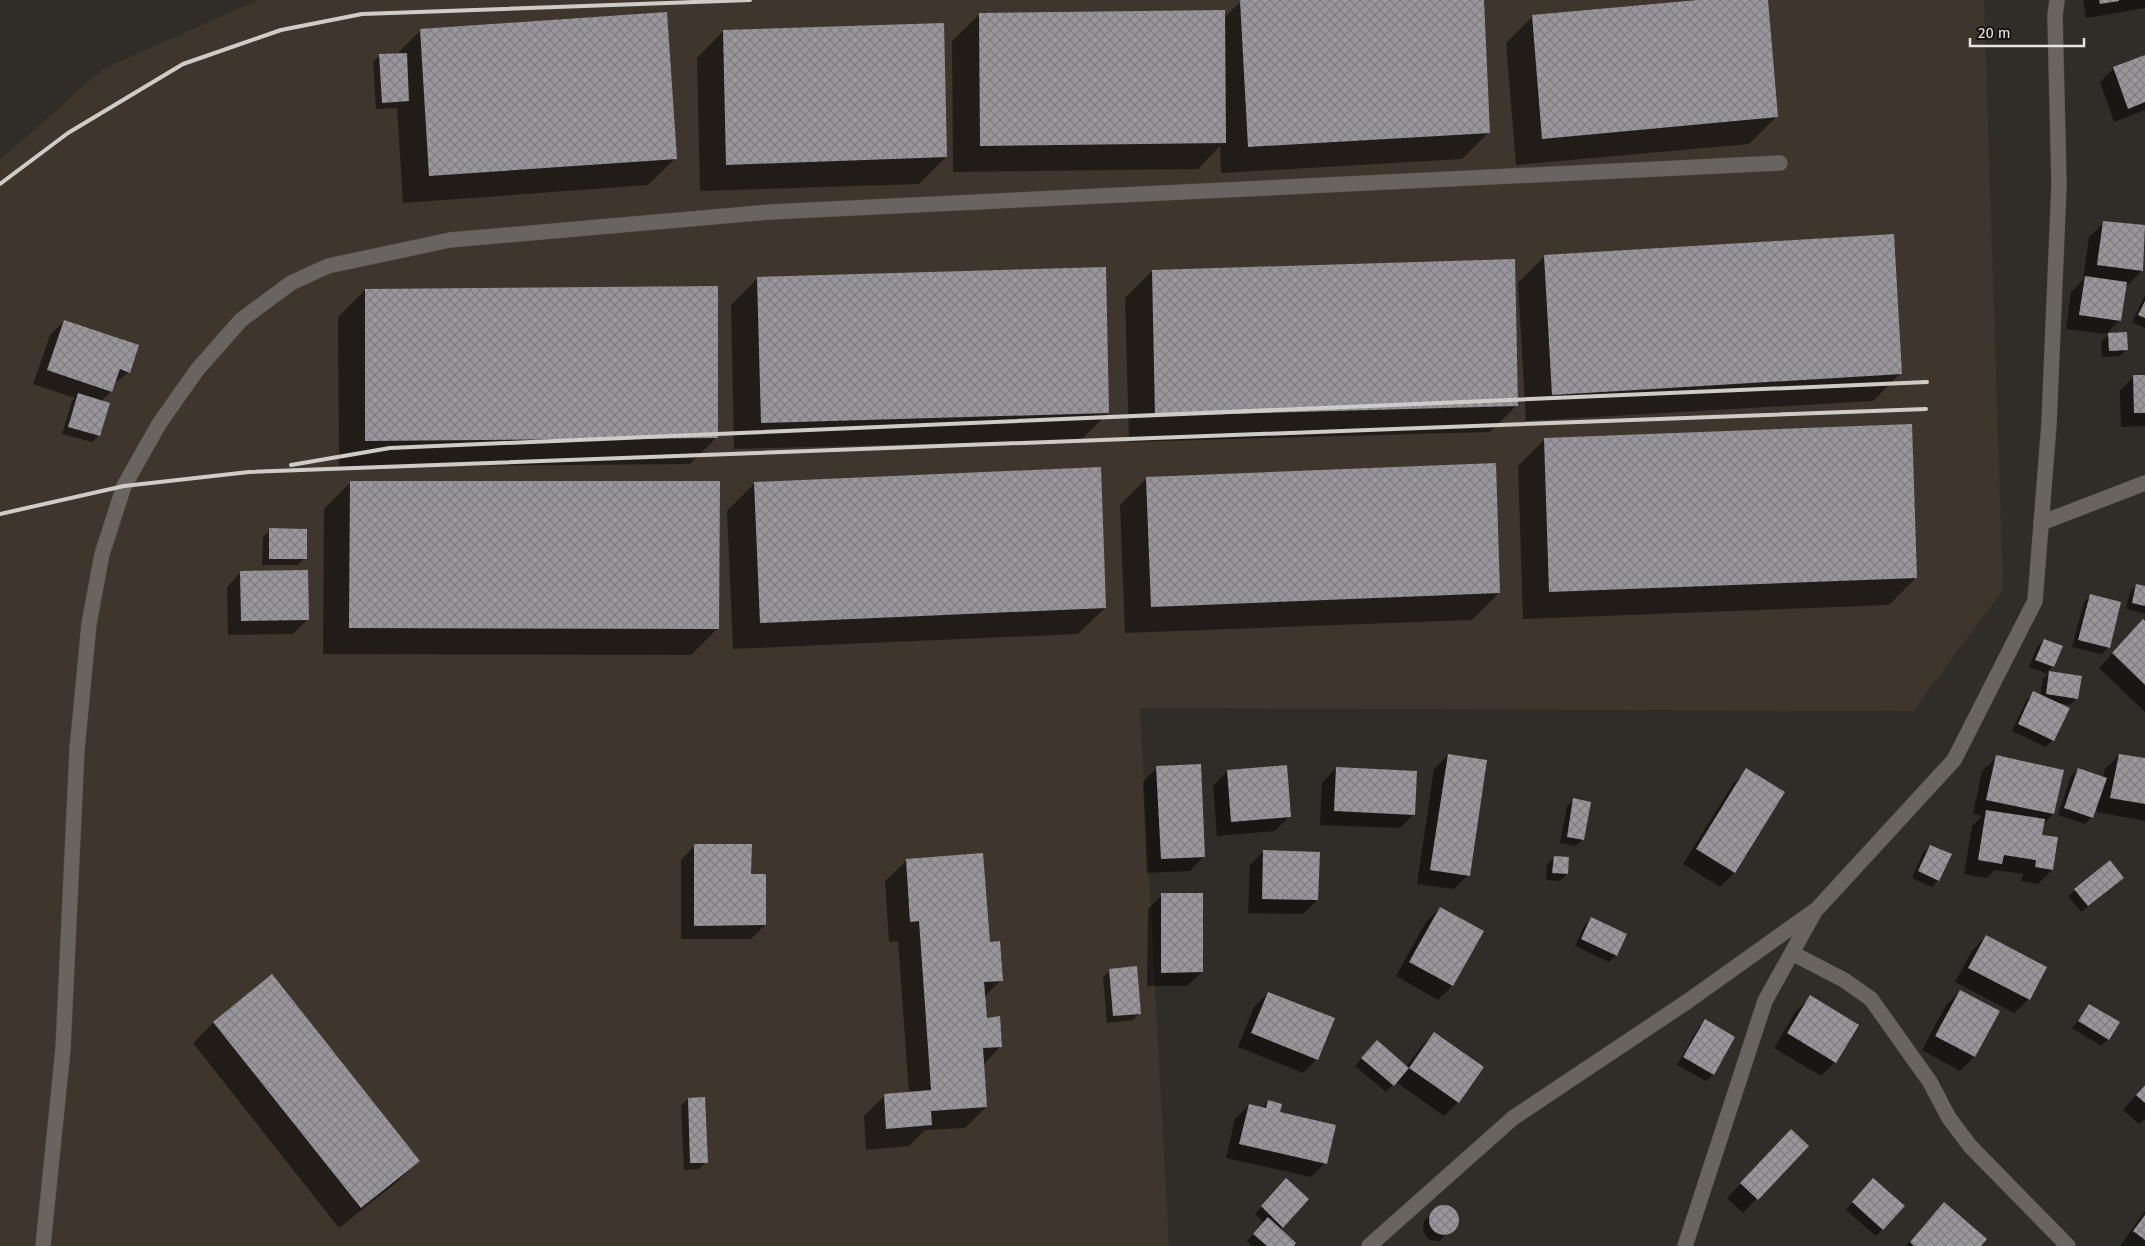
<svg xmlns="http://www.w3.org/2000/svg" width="2145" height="1246" viewBox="0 0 2145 1246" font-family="'Fira Sans',sans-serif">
<defs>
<pattern id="building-cross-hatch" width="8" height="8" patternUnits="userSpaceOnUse" patternTransform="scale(1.25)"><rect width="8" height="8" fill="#99969c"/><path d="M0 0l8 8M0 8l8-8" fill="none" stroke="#807d82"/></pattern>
</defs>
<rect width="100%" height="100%" fill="#302c27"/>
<!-- built -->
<polygon fill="#3e362d" points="258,0 1984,0 2003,590 1913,711 1140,708 1169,1246 0,1246 0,160 103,69"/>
<!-- shadow -->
<g fill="#0007">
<polygon points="1483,0 1489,132 1462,159 1221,173 1220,146 1198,169 953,172 952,41 979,15 1223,19 1241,1"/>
<polygon points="1712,0 1767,0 1776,117 1749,144 1516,165 1506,43 1533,16"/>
<polygon points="2083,0 2145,0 2145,8 2086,18"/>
<polygon points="421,30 675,159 648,185 403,203 397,108 376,109 373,62 380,55 396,55"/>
<polygon points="723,31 946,157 919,184 700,191 697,58"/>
<polygon points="2145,56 2145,110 2114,122 2100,82 2114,68"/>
<polygon points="2104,223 2145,226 2142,270 2128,285 2125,284 2120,320 2106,334 2066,329 2071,292 2083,280 2089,237"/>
<polygon points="1545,256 1900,374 1873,401 1526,421 1518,283"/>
<polygon points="1152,271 1517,405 1490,432 1129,442 1125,298"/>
<polygon points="758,278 1108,413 1081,440 734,449 731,305"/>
<polygon points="365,290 717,437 690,464 339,467 338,317"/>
<polygon points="2145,295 2145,328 2132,322"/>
<polygon points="64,321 129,372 113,385 111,392 101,401 99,436 92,442 62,434 72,401 75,398 33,384 50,335"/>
<polygon points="2126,333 2127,349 2120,356 2102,357 2101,342 2108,335"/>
<polygon points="2134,376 2145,376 2145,426 2121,427 2120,391"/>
<polygon points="1545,439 1916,578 1889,605 1523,619 1518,466"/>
<polygon points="1147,478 1499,593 1472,620 1125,633 1120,505"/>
<polygon points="351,482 718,628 691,655 323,654 324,509"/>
<polygon points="754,484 1105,608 1078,634 733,649 727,511"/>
<polygon points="270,530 305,558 298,565 262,565 263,537"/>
<polygon points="241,572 307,620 293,634 228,635 227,587"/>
<polygon points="2137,585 2145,587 2145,614 2126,609 2130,592"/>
<polygon points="2091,595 2108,647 2102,654 2072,647 2084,602"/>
<polygon points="2145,623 2145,712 2099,668 2129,635"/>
<polygon points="2044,640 2053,666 2047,672 2080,677 2077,698 2070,705 2057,703 2053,740 2046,747 2012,731 2027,699 2034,693 2040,696 2043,679 2048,674 2029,667 2037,647"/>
<polygon points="1448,755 1468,875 1454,889 1417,884 1434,769"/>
<polygon points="2119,755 2145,760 2145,821 2097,812 2096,806 2092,817 2085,824 2058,815 2071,776 2078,770 2103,778 2105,769"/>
<polygon points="1997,757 2053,814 2043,825 2041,836 2052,870 2038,884 2021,881 2023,874 1995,870 1987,878 1964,874 1972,826 1982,816 1973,814 1982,771"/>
<polygon points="1157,768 1204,856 1190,871 1147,873 1143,782"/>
<polygon points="1336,768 1414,814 1400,828 1320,825 1322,783"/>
<polygon points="1747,770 1784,793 1734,873 1720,887 1683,864 1733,784"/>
<polygon points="1227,771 1289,817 1275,831 1217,836 1213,786"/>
<polygon points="1574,800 1583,839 1576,846 1560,843 1567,806"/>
<polygon points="695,845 750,876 765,925 751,939 681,939 681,860"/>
<polygon points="1930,846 1938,880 1932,887 1912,878 1923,853"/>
<polygon points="1264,851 1317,900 1303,914 1248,913 1250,865"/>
<polygon points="1554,858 1567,874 1560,881 1546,880 1547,864"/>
<polygon points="906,861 1001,980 984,997 986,1019 1001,1046 983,1065 986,1107 965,1128 925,1130 909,1146 866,1150 864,1116 885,1095 909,1093 898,941 889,942 885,881"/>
<polygon points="2110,862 2123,878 2081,912 2068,896"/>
<polygon points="1162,895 1202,972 1187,986 1147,986 1148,909"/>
<polygon points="1440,908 1452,986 1438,1000 1396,976 1426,922"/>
<polygon points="1591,919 1616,955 1609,962 1575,946 1584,926"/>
<polygon points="1986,936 2045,967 2029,999 2014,1013 1955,982 1972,951"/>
<polygon points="1110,970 1140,1013 1133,1020 1107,1023 1103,977"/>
<polygon points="1960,991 1998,1012 1974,1057 1960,1071 1922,1050 1946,1005"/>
<polygon points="1268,993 1317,1059 1303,1073 1238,1047 1254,1007"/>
<polygon points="1811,997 1835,1062 1821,1076 1774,1048 1796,1011"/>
<polygon points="2090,1005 2108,1039 2101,1046 2072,1028"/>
<polygon points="1705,1021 1734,1038 1713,1075 1706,1081 1677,1065 1698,1028"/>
<polygon points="214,1022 418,1161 397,1182 339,1228 193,1043"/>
<polygon points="1434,1034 1482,1067 1458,1102 1444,1116 1396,1082 1386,1092 1355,1066 1370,1048 1406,1067 1420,1048"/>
<polygon points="2145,1084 2145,1119 2139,1124 2123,1110"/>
<polygon points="688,1099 706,1162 699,1169 684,1170 681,1106"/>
<polygon points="1268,1101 1325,1163 1311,1177 1226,1158 1235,1119 1249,1105 1262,1108"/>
<polygon points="1777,1145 1807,1146 1743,1213 1727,1198"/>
<polygon points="1280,1186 1307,1199 1280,1230 1292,1246 1252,1246 1247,1241 1264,1223 1255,1214"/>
<polygon points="1867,1186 1883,1229 1876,1236 1846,1210"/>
<polygon points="1944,1204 1980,1246 1906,1246 1930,1218"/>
<polygon points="1440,1207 1450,1209 1457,1217 1455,1227 1439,1241 1429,1240 1423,1231 1424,1221"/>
<polygon points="2145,1211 2145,1246 2120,1246"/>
</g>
<!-- building -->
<g fill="url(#building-cross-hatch)">
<polygon points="1240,0 1484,0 1490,133 1248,147"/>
<polygon points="1698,0 1768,0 1778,117 1542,139 1532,15"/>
<polygon points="2099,0 2119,0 2119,1 2100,4"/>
<polygon points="1225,10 1226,143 980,146 979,13"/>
<polygon points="667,12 677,159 429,176 420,29"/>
<polygon points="944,23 947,157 726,165 723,30"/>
<polygon points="407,53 409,101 382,103 379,54"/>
<polygon points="2145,55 2145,102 2128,109 2113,67"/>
<polygon points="2103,221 2145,225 2143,271 2097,265"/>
<polygon points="1894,234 1902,374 1552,395 1544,255"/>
<polygon points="1515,259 1518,406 1155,416 1152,270"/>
<polygon points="1106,267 1109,413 761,423 757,277"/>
<polygon points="2085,276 2127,282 2121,321 2079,315"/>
<polygon points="718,286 718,438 365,441 365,289"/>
<polygon points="2145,301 2145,318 2138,315"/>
<polygon points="64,320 139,345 130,373 120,369 112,392 47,370"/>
<polygon points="2127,332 2128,350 2109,351 2108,333"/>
<polygon points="2133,375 2145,375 2145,413 2134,413"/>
<polygon points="78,393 110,403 100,436 68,427"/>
<polygon points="1912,424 1917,578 1549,592 1544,438"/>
<polygon points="1496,463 1500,593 1151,607 1146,477"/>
<polygon points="1101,467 1106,608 760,623 754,482"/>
<polygon points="350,481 720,481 719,629 349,628"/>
<polygon points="269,528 307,529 307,559 269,559"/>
<polygon points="308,570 309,620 241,621 240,571"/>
<polygon points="2136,584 2145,586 2145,606 2132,603"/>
<polygon points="2090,594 2121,602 2110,648 2078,640"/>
<polygon points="2143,619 2145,621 2145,685 2112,653"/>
<polygon points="2044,639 2063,646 2054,667 2035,660"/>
<polygon points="2049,671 2082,676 2078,699 2046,694"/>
<polygon points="2033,691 2070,708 2054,741 2018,724"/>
<polygon points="1448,754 1487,760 1470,876 1430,870"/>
<polygon points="2119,754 2145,758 2145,804 2110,798"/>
<polygon points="1996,755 2064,770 2054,814 1986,800"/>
<polygon points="1201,764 1205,857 1161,859 1156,766"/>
<polygon points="1287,765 1291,817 1231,822 1227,770"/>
<polygon points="1336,767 1417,771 1415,815 1334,811"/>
<polygon points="1746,768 1785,792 1735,873 1696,849"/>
<polygon points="2078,768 2107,778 2093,818 2064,808"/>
<polygon points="1573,798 1591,802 1584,840 1567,837"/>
<polygon points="1986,810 2045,819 2042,835 2058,837 2053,870 2035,867 2036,860 2004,855 2002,864 1978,860"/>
<polygon points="694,844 752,844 751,874 766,874 766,925 694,926"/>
<polygon points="1930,845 1952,854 1939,881 1918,871"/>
<polygon points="1263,850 1320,852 1318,900 1262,899"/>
<polygon points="983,853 990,942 1000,941 1003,981 984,982 987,1018 1000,1016 1002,1047 983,1048 987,1107 931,1111 932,1125 886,1129 884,1094 931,1090 919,921 910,922 906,859"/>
<polygon points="1554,856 1569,857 1568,874 1552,873"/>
<polygon points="2110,860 2124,878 2088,906 2074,889"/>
<polygon points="1161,893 1203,893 1203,972 1161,973"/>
<polygon points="1440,907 1484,931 1453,986 1409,962"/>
<polygon points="1591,917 1627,934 1617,956 1581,939"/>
<polygon points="1986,935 2047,967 2030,1000 1968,968"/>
<polygon points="1137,966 1141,1014 1113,1016 1109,969"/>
<polygon points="272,974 420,1161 361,1208 213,1022"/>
<polygon points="1960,990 2000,1011 1975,1057 1935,1036"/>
<polygon points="1268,992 1335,1018 1318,1060 1251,1033"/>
<polygon points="1810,995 1859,1025 1836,1063 1787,1033"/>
<polygon points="2089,1004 2120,1022 2109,1040 2078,1021"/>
<polygon points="1705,1019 1735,1037 1714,1075 1683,1057"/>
<polygon points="1434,1032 1484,1067 1459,1103 1409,1068"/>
<polygon points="1377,1040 1409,1068 1394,1086 1361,1058"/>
<polygon points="2145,1085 2145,1103 2136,1095"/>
<polygon points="705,1097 708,1163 690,1163 688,1098"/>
<polygon points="1268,1100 1282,1104 1280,1112 1336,1125 1327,1164 1239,1144 1249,1104 1266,1108"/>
<polygon points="1791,1129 1809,1146 1758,1200 1740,1183"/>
<polygon points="1286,1178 1309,1199 1283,1228 1261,1206"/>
<polygon points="1873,1178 1905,1206 1883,1230 1852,1202"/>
<polygon points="1944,1202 1987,1239 1981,1246 1914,1246 1910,1242"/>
<circle cx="1444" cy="1220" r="15"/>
<polygon points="2145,1215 2145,1240 2133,1231"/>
<polygon points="1268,1217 1296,1243 1294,1246 1267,1246 1253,1234"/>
</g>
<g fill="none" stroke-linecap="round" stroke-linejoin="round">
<defs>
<g id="street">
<polyline points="2041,523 2145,483"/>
<polyline points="1792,953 1844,980 1871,999 1930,1082 1949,1118 1970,1146 2068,1246"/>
<polyline points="43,1246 63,1049 77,750 89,624 102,554 124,486 159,424 197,370 241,320 291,283 328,266 450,240 770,212 1780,163"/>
<polyline points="1369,1246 1513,1118 1688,1001 1817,909 1954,760 2035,601 2049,424 2059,185 2055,16 2057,0"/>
<polyline points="1685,1246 1765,1001 1814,913"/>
</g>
</defs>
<!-- street casing -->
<use href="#street" stroke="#4e4a46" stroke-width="16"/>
<!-- street -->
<use href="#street" stroke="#69645f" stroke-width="15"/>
<!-- rail -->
<g stroke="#cfccc8" stroke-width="4">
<polyline points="0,184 68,133 183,64 281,30 362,14 750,0"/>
<polyline points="291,465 390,448 1927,382"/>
<polyline points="0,514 124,486 249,472 1926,409"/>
</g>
</g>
<!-- scale -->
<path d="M1970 38v8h114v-8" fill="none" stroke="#e7e4e1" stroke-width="2.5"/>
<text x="1978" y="38" font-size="15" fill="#e7e4e1" stroke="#171513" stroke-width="4" paint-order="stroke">20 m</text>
</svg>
